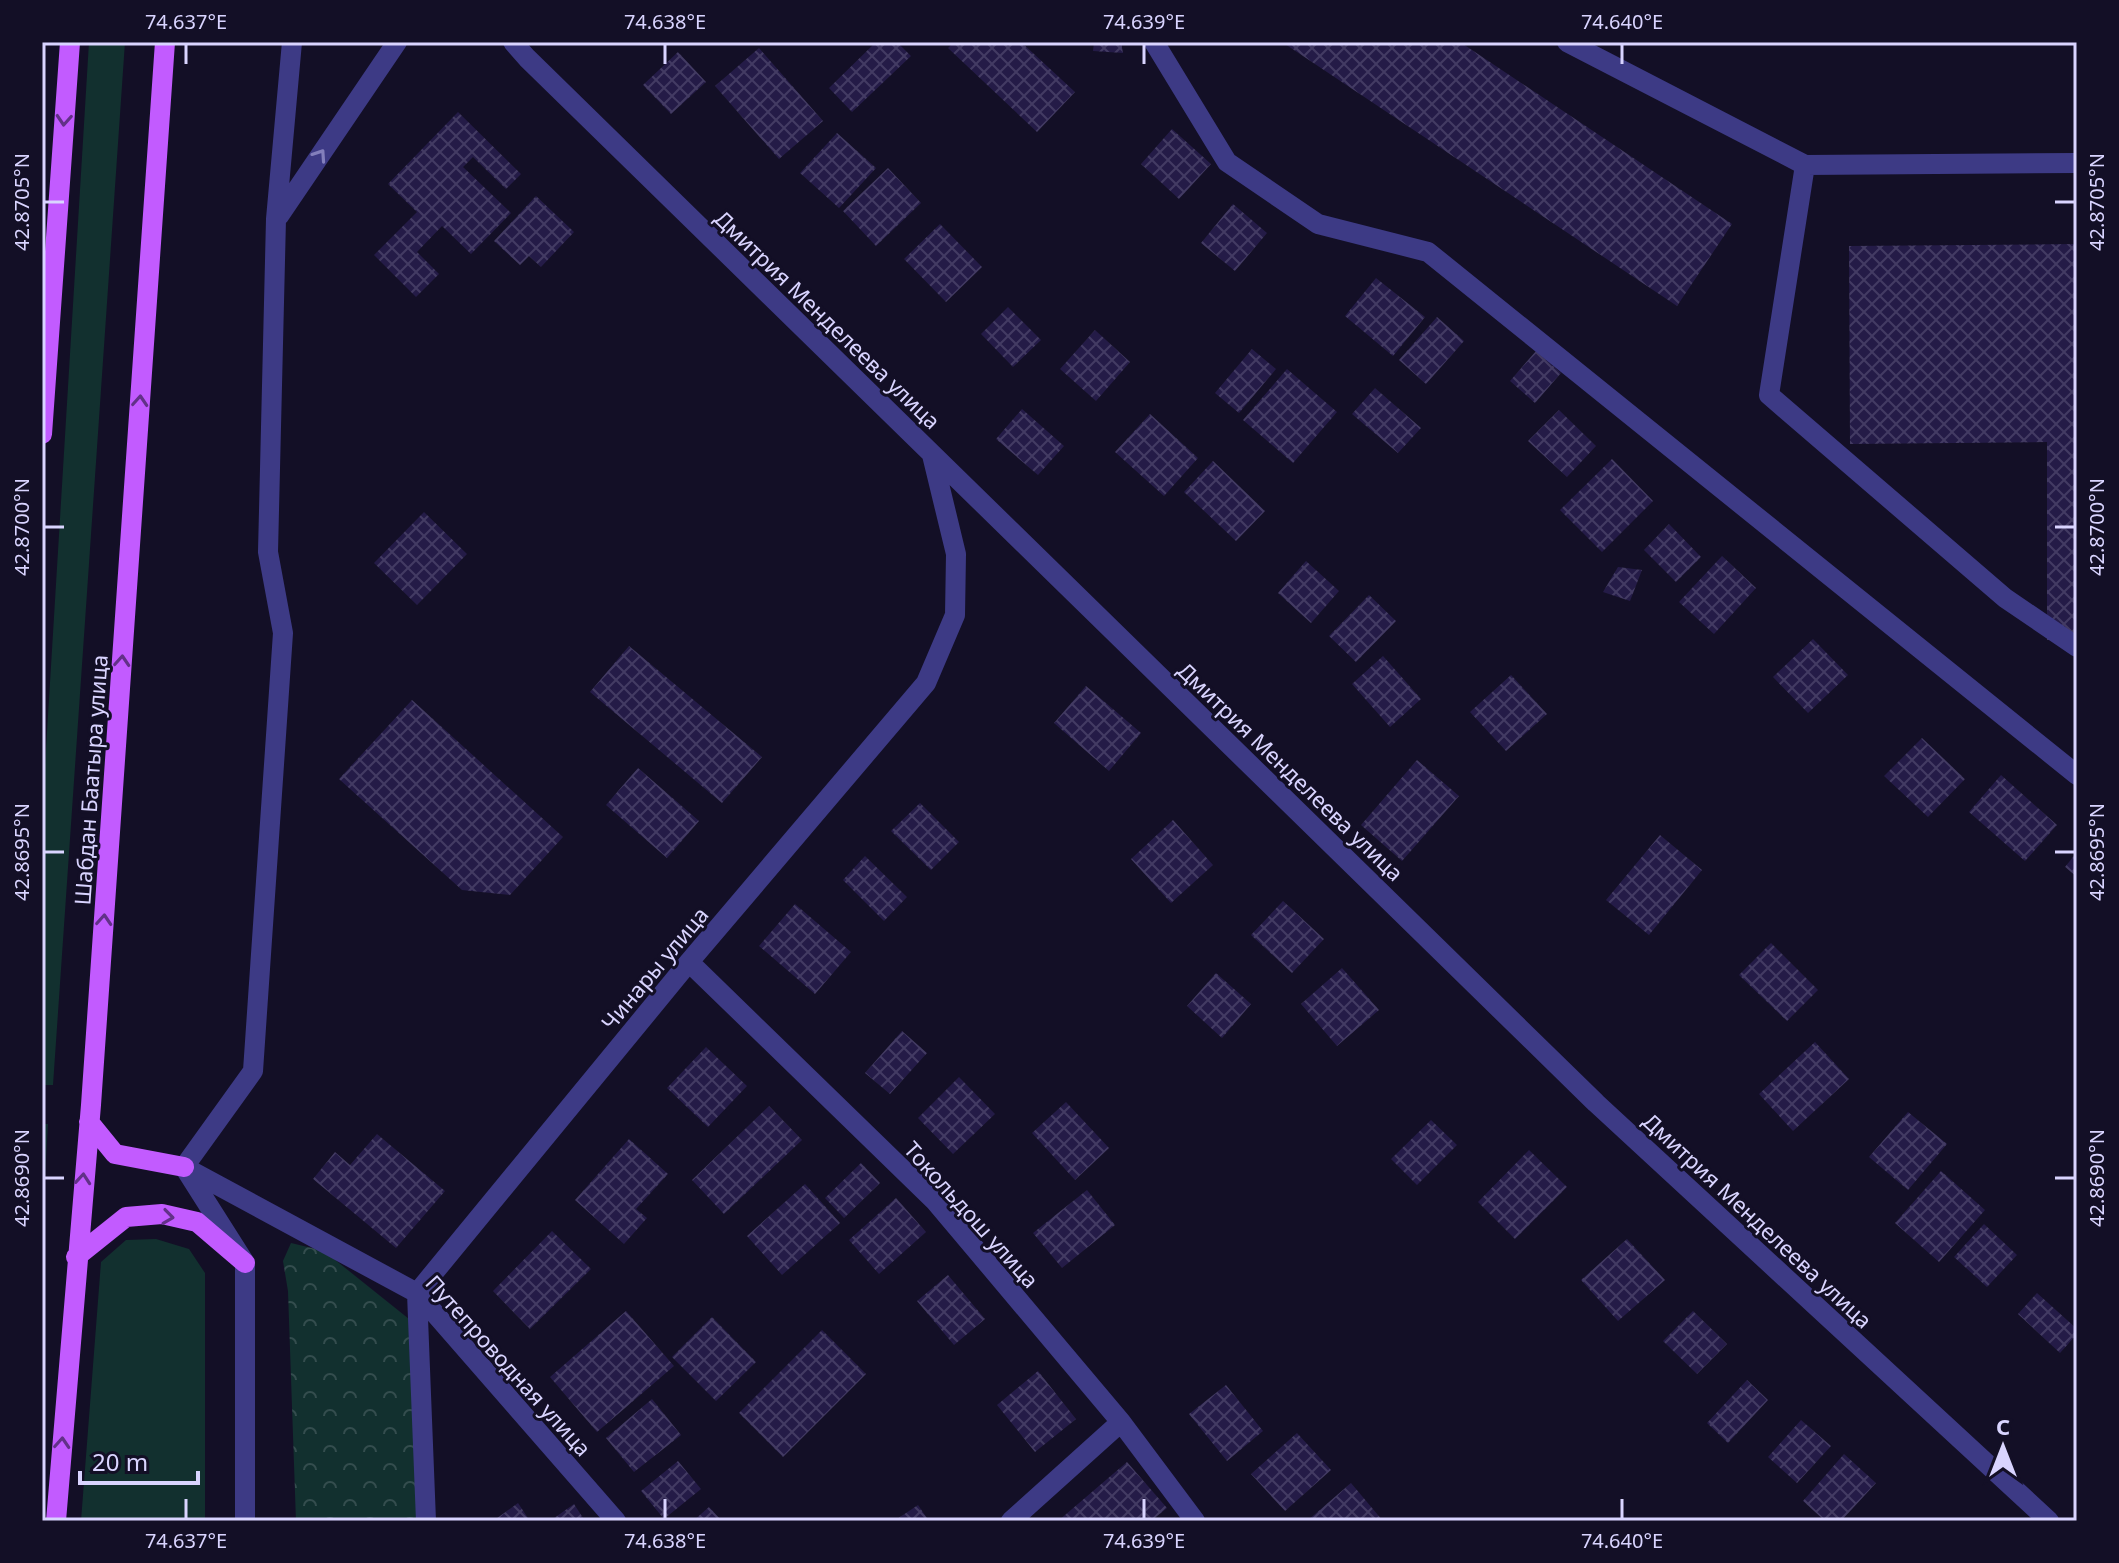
<svg xmlns="http://www.w3.org/2000/svg" width="2119" height="1563" font-family="'Noto Sans',sans-serif">
  <style>
    .grass { fill: #12302f }
    .forest { fill: url(#forest-crowns) }
    .building { fill: url(#building-cross-hatch) }
    .lines { fill: none; stroke-linecap: round; stroke-linejoin: round }
    .minor { stroke: #3d3a85; stroke-width: 20 }
    .major { stroke: #c25bff; stroke-width: 20 }
    .oneway { stroke: #623188 }
    .oneway2 { stroke: #837fbc }
    .ticks { fill: none; stroke: #d9d4ff; stroke-width: 3 }
    .labels { text-anchor: middle; dominant-baseline: central; stroke-width: 6; stroke-linejoin: round; paint-order: stroke }
    .street-label { font-size: 22px; fill: #d9d4ff; stroke: #130f26 }
    .neatline { fill: none; stroke: #d9d4ff; stroke-width: 3 }
    .ticks-label { font-size: 20px; text-anchor: middle; fill: #d9d4ff }
  </style>
  <defs>
    <pattern id="forest-crowns" width="20" height="18" patternUnits="userSpaceOnUse" patternTransform="scale(2)"><rect width="20" height="18" fill="#12302f"/><path d="M2 6a3 3 0 1 1 6 0M12 15a3 3 0 1 1 6 0" fill="none" stroke="#344d4e"/></pattern>
    <pattern id="building-cross-hatch" width="8" height="8" patternUnits="userSpaceOnUse" patternTransform="scale(2)"><rect width="8" height="8" fill="#241b47"/><path d="M0 0l8 8M0 8l8-8" fill="none" stroke="#433b63"/></pattern>
  </defs>
  <rect width="100%" height="100%" fill="#130f26"/>
  <path class="grass" d="M89,42H125L53,1085H42V814Z
    M42,1124H48L42,1230Z
    M156,1239L189,1249L205,1273V1521H81L101,1262L126,1240Z"/>
  <path class="forest" d="M291,1243L324,1251L409,1319L419,1521H296L288,1291L283,1261Z"/>
  <path class="building" d="M876,42H897L911,56L852,112L829,88Z
    M954,42H1021L1075,92L1037,132L948,48Z
    M1094,42H1121L1123,53L1093,51Z
    M1282,42H1460L1732,224L1677,306Z
    M759,48L823,121L779,159L715,86Z
    M678,52L706,82L671,114L643,85Z
    M458,112L521,174L506,189L473,157L463,167L511,213L471,254L442,226L417,252L439,274L416,297L374,255L417,212L388,184Z
    M1172,129L1211,164L1179,199L1141,164Z
    M837,133L876,168L839,208L800,173Z
    M888,168L921,203L876,246L843,211Z
    M536,196L574,232L541,267L529,256L520,265L494,241Z
    M1233,204L1267,233L1235,271L1201,243Z
    M940,224L982,267L946,302L904,259Z
    M2077,244V640H2047V442L1850,444L1849,246Z
    M1376,278L1425,317L1393,356L1345,316Z
    M1008,307L1041,340L1013,367L981,334Z
    M1437,317L1464,341L1426,384L1399,360Z
    M1095,330L1130,362L1096,401L1060,369Z
    M1252,349L1276,369L1239,413L1215,393Z
    M1536,351L1561,373L1535,403L1510,381Z
    M1287,369L1337,412L1293,463L1243,420Z
    M1375,388L1421,428L1398,453L1352,414Z
    M1022,409L1064,446L1038,475L996,439Z
    M1559,410L1596,446L1567,477L1528,441Z
    M1150,414L1198,458L1164,496L1115,452Z
    M1612,459L1653,501L1602,552L1560,510Z
    M1213,461L1265,511L1236,541L1184,492Z
    M424,512L467,554L417,605L374,563Z
    M1669,524L1701,557L1676,582L1644,550Z
    M1722,556L1756,588L1714,634L1679,602Z
    M1306,561L1339,591L1311,623L1278,593Z
    M1618,567L1642,570L1630,601L1603,592Z
    M1369,595L1396,621L1356,662L1329,636Z
    M1813,639L1848,675L1808,713L1773,677Z
    M629,646L762,757L722,803L590,692Z
    M1383,656L1421,699L1390,727L1352,684Z
    M1511,675L1547,714L1506,751L1470,712Z
    M1086,686L1141,733L1109,771L1054,723Z
    M412,700L563,837L510,895L462,890L339,779Z
    M1922,738L1965,779L1928,817L1884,776Z
    M1417,760L1459,796L1402,861L1361,825Z
    M638,768L699,821L667,858L606,805Z
    M2001,775L2057,825L2025,861L1969,812Z
    M920,803L959,842L931,870L891,831Z
    M1173,820L1213,865L1171,903L1131,859Z
    M1660,835L1702,870L1649,935L1606,900Z
    M2077,852V877L2065,867Z
    M865,856L907,897L884,921L843,880Z
    M1283,901L1324,939L1292,973L1251,935Z
    M795,904L851,952L815,994L759,946Z
    M1771,943L1818,990L1787,1021L1739,975Z
    M1342,968L1379,1010L1337,1046L1301,1004Z
    M1216,973L1251,1004L1222,1038L1187,1006Z
    M902,1031L927,1053L890,1094L865,1073Z
    M1815,1042L1849,1079L1793,1131L1759,1094Z
    M706,1047L747,1086L708,1127L667,1088Z
    M959,1077L995,1114L953,1154L918,1118Z
    M1066,1102L1109,1148L1075,1180L1032,1133Z
    M769,1106L802,1140L724,1214L692,1180Z
    M1908,1112L1947,1144L1908,1190L1869,1157Z
    M1431,1120L1457,1145L1417,1185L1391,1159Z
    M377,1134L445,1191L396,1248L313,1179L335,1152L350,1165Z
    M629,1139L668,1174L636,1209L647,1218L624,1244L575,1200Z
    M1529,1150L1567,1187L1515,1239L1478,1202Z
    M861,1163L880,1183L844,1218L825,1198Z
    M1941,1171L1985,1210L1939,1262L1895,1223Z
    M805,1184L840,1223L782,1275L747,1236Z
    M1087,1190L1115,1225L1062,1268L1033,1233Z
    M896,1198L926,1232L879,1274L849,1240Z
    M1984,1224L2017,1255L1987,1287L1954,1257Z
    M552,1231L591,1269L530,1329L493,1291Z
    M1627,1239L1665,1280L1618,1321L1581,1280Z
    M948,1275L985,1319L954,1345L917,1301Z
    M2037,1293L2077,1329V1334L2060,1353L2018,1314Z
    M626,1311L674,1366L597,1432L550,1377Z
    M1693,1311L1727,1344L1697,1374L1663,1341Z
    M712,1317L756,1362L716,1401L672,1357Z
    M822,1330L866,1374L783,1457L739,1413Z
    M1038,1371L1076,1419L1035,1452L997,1405Z
    M1747,1380L1768,1400L1728,1443L1707,1423Z
    M1226,1385L1263,1431L1227,1461L1189,1414Z
    M652,1399L681,1435L634,1472L606,1438Z
    M1801,1420L1831,1446L1797,1483L1768,1457Z
    M1297,1433L1331,1470L1285,1511L1251,1474Z
    M1844,1454L1876,1483L1841,1521H1825L1803,1501Z
    M678,1461L701,1489L664,1519L641,1491Z
    M1127,1462L1167,1508L1151,1521H1058Z
    M1351,1483L1383,1521H1307Z
    M518,1503L530,1521H493Z
    M574,1504L585,1521H550Z
    M918,1505L929,1521H894Z
    M709,1507L722,1521H693Z"/>
  <g class="lines">
    <path class="minor" d="M513,42L527,58L1596,1103L2049,1521
      M1154,42L1227,162L1318,224L1428,252L2077,775
      M1567,42L1805,165L2077,163
      M1805,165L1769,395L2005,598L2077,647
      M279,216L397,42
      M689,962L935,1201L1121,1422L1195,1521
      M184,1167L253,1071L283,633L268,552L276,219L292,42
      M184,1167L417,1293L616,1521
      M186,1170L245,1263V1521
      M426,1521L417,1293L689,962L926,683L955,615L956,554L932,455
      M1011,1521L1121,1422"/>
    <path class="major" d="M42,434L70,42
      M89,1122L115,1154L184,1167
      M76,1257L126,1217L162,1214L197,1222L245,1263
      M56,1521L91,1105L165,42"/>
  </g>
  <defs><path id="oneway-chevron" d="M-2-3.5L2.5 0L-2 3.5" fill="none" stroke-width="1.6" stroke-linecap="round" stroke-linejoin="round" transform="scale(2)"/></defs>
  <g class="oneway">
    <use href="#oneway-chevron" transform="translate(64 120) rotate(94)"/>
    <use href="#oneway-chevron" transform="translate(140 401) rotate(-86)"/>
    <use href="#oneway-chevron" transform="translate(122 661) rotate(-86)"/>
    <use href="#oneway-chevron" transform="translate(104 920) rotate(-86)"/>
    <use href="#oneway-chevron" transform="translate(83 1179) rotate(-85)"/>
    <use href="#oneway-chevron" transform="translate(168 1217) rotate(8)"/>
    <use href="#oneway-chevron" transform="translate(62 1443) rotate(-86)"/>
  </g>
  <use class="oneway2" href="#oneway-chevron" transform="translate(320 155) rotate(-56)"/>
  <path class="ticks" d="M186,44V64M665,44V64M1144,44V64M1622,44V64M44,202H64M2055,202H2075M44,527H64M2055,527H2075M44,852H64M2055,852H2075M44,1178H64M2055,1178H2075M186,1499V1519M665,1499V1519M1144,1499V1519M1622,1499V1519"/>
  <g class="labels">
    <g class="street-label">
      <text transform="translate(828 319) rotate(44)">Дмитрия Менделеева улица</text>
      <text transform="translate(1291 771) rotate(44)">Дмитрия Менделеева улица</text>
      <text transform="translate(90 780) rotate(-86)">Шабдан Баатыра улица</text>
      <text transform="translate(654 968) rotate(-50)">Чинары улица</text>
      <text transform="translate(972 1214) rotate(48)">Токольдош улица</text>
      <text transform="translate(1758 1220) rotate(43)">Дмитрия Менделеева улица</text>
      <text transform="translate(509 1365) rotate(48)">Путепроводная улица</text>
    </g>
  </g>
  <rect width="2119" height="1563" fill="none" stroke="#130f26" stroke-width="88"/>
  <g transform="translate(2003 1447)" stroke="#130f26" stroke-width="6" paint-order="stroke">
  <path d="M0-6L14 30L0 20L-14 30Z" fill="#d9d4ff"/>
  <text y="-12" font-size="22" font-weight="bold" text-anchor="middle" fill="#d9d4ff">С</text>
  </g>
  <path d="M80 1471v12h118v-12" fill="none" stroke="#d9d4ff" stroke-width="4"/>
  <text x="92" y="1471" font-size="24" fill="#d9d4ff" stroke="#130f26" stroke-width="6" paint-order="stroke">20 m</text>
  <rect x="44" y="44" width="2031" height="1475" class="neatline"/>
  <g class="ticks-label">
    <text x="186" y="29">74.637°E</text>
    <text x="665" y="29">74.638°E</text>
    <text x="1144" y="29">74.639°E</text>
    <text x="1622" y="29">74.640°E</text>
    <text transform="translate(22 202) rotate(-90)" y="7">42.8705°N</text>
    <text transform="translate(2097 202) rotate(-90)" y="7">42.8705°N</text>
    <text transform="translate(22 527) rotate(-90)" y="7">42.8700°N</text>
    <text transform="translate(2097 527) rotate(-90)" y="7">42.8700°N</text>
    <text transform="translate(22 852) rotate(-90)" y="7">42.8695°N</text>
    <text transform="translate(2097 852) rotate(-90)" y="7">42.8695°N</text>
    <text transform="translate(22 1178) rotate(-90)" y="7">42.8690°N</text>
    <text transform="translate(2097 1178) rotate(-90)" y="7">42.8690°N</text>
    <text x="186" y="1548">74.637°E</text>
    <text x="665" y="1548">74.638°E</text>
    <text x="1144" y="1548">74.639°E</text>
    <text x="1622" y="1548">74.640°E</text>
  </g>
</svg>
